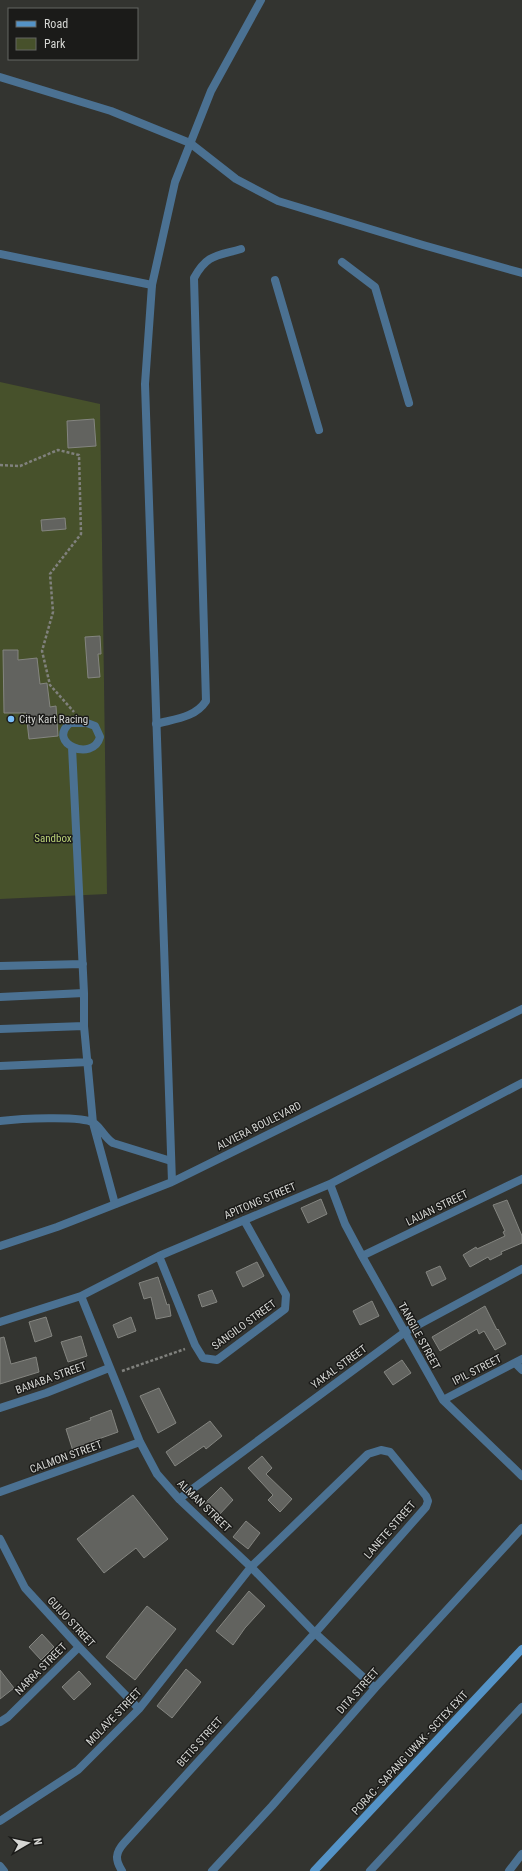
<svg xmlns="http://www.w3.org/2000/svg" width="522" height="1871" font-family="'Roboto Condensed',sans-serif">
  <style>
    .green { fill: #47512b }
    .building { fill: #62635f; stroke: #848580 }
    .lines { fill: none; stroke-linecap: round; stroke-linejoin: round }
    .path { stroke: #80817d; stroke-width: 2.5; stroke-dasharray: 3 2; stroke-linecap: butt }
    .service { stroke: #4b7192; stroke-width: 8 }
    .minor { stroke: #4b7192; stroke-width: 8 }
    .tertiary { stroke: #4b7192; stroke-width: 8 }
    .secondary { stroke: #5493c7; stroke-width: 8 }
    .poi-dot { fill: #7abff8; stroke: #1b1b19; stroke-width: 1.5 }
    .labels { text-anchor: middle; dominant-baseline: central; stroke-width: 3; stroke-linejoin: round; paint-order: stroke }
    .poi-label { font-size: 11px; fill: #d5d6d3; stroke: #1b1b19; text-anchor: start }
    .park-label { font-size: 11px; fill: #bad176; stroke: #1b1b19 }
    .street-label { font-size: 11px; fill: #d5d6d3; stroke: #1b1b19 }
  </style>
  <rect width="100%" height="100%" fill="#333430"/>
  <path class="green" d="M0,382L100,404L107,894L0,899Z"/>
  <path class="building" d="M94,419L96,446L68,448L67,421Z
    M65,518L66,529L42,531L41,520Z
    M100,636L101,654H98L100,677L88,678L85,637Z
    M3,650H18V660L37,658L40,684L47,683L50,707L56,706L58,736L29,739L26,713H4Z
    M321,1199L327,1214L308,1223L301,1208Z
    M507,1200L522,1236V1243L501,1252L502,1254L490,1260L488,1257L470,1267L463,1255L476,1247L477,1249L505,1236L503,1232L505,1231L493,1205Z
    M257,1262L264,1276L243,1287L236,1272Z
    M440,1266L446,1279L432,1286L426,1272Z
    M158,1277L167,1305L169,1304L171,1316L156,1319L151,1297L144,1299L139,1283Z
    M212,1290L217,1302L202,1307L198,1295Z
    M372,1301L379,1316L360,1325L353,1311Z
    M485,1306L497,1330L498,1329L506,1344L495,1350L484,1331L479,1334L477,1329L440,1351L432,1337Z
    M46,1317L52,1336L35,1342L29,1322Z
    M131,1317L136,1331L118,1338L113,1325Z
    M81,1336L87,1356L68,1362L61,1342Z
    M4,1337L11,1364L36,1357L39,1372L0,1384V1338Z
    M402,1360L411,1373L393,1385L384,1372Z
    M159,1388L176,1423L158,1433L140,1396Z
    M111,1410L118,1432L90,1442L91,1445L73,1451L66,1429L91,1420L90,1418Z
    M210,1421L222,1436L206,1449L204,1446L175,1466L166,1452Z
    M262,1456L272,1468L266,1474L292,1499L280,1512L268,1500L273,1495L248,1468Z
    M221,1487L233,1500L218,1516L205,1503Z
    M133,1495L168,1539L144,1558L136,1548L104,1573L77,1539Z
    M246,1521L260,1533L248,1549L233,1537Z
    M249,1591L265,1606L245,1628L233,1645L216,1631Z
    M147,1606L176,1629L135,1680L106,1657Z
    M42,1634L54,1647L41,1660L29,1647Z
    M186,1669L201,1682L172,1718L157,1706Z
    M0,1670L14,1688L0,1699Z
    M79,1671L91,1684L74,1700L62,1687Z"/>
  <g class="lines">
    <path class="path" d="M0,465L20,466L58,450L79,455L81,534L50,574L53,612L42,651L50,685L74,712
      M122,1371L185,1349"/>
    <path class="service" d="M0,254L152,285
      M342,262L375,287L409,403
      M275,280L319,430
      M70,723H87L95,726L100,737C93,763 46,743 70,723Z
      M156,724C174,719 195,718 206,701L194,278C207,254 217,256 241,249
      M72,747L84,993V1026L93,1123L115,1204
      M0,966L83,964
      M0,997L84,993
      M0,1029L84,1026
      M0,1066L89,1062
      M0,1121C17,1119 81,1115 94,1123C101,1128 105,1138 113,1143L171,1161"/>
    <path class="minor" d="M0,77L111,111L190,143L236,179L278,201L423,245L522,273
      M330,1184L345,1224L362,1256L443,1400L522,1476
      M159,1256L195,1345L203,1358L217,1360L285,1309L286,1295L244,1220
      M362,1256L522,1179
      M81,1296L140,1442L157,1474L179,1499L251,1567L315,1633L375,1688
      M0,1322L81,1296L159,1256L330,1184L522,1083
      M515,1363L522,1370
      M443,1400L522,1359
      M0,1408L46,1393L109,1368
      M0,1492L140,1442
      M179,1499L405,1332L522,1269
      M0,1539L25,1588L79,1647L139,1709
      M0,1722L8,1717L79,1647
      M0,1821L78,1770L139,1709L251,1567L368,1454L381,1450L390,1452L426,1496L428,1501L426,1507L315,1633L124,1843C115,1853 115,1860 122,1871
      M0,1866L4,1871
      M212,1871L272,1806L375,1688L522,1528
      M370,1871L522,1707
      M509,1871L522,1854"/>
    <path class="tertiary" d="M172,1182L145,384L152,285L175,182L211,91L261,0
      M0,1246L57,1227L172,1182L522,1009"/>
    <path class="secondary" d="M314,1871L522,1649"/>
  </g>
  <circle class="poi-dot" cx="11" cy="719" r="4"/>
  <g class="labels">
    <g class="poi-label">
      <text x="19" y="719">City Kart Racing</text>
    </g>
    <g class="park-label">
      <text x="53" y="838">Sandbox</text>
    </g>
    <g class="street-label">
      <text transform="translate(259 1126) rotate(-27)">ALVIERA BOULEVARD</text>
      <text transform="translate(260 1201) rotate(-23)">APITONG STREET</text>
      <text transform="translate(437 1208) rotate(-26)">LAUAN STREET</text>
      <text transform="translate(244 1325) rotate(-36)">SANGILO STREET</text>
      <text transform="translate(419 1336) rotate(61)">TANGILE STREET</text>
      <text transform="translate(339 1367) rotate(-36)">YAKAL STREET</text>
      <text transform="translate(477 1370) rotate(-27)">IPIL STREET</text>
      <text transform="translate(51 1378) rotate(-20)">BANABA STREET</text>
      <text transform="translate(66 1457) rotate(-20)">CALMON STREET</text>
      <text transform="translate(204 1506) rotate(44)">ALMAN STREET</text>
      <text transform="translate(390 1530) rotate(-49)">LANETE STREET</text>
      <text transform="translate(71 1622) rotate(47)">GUIJO STREET</text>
      <text transform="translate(41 1669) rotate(-45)">NARRA STREET</text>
      <text transform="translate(358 1691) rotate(-48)">DITA STREET</text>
      <text transform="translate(114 1717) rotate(-46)">MOLAVE STREET</text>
      <text transform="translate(200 1742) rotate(-48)">BETIS STREET</text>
      <text transform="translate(410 1753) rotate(-47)">PORAC - SAPANG UWAK - SCTEX EXIT</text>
    </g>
  </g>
  <rect x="8" y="8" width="130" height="52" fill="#1b1b19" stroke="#656663"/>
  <rect x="16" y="21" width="20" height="6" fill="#5493c7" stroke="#656663"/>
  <text x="44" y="28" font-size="12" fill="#d5d6d3">Road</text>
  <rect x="16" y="38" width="20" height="12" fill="#47512b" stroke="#656663"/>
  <text x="44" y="48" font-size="12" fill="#d5d6d3">Park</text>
  <g transform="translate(28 1843) rotate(81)" stroke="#1b1b19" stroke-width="3" paint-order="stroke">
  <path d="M0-3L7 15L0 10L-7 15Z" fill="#d5d6d3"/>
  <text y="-6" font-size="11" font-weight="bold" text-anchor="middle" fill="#d5d6d3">N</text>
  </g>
</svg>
